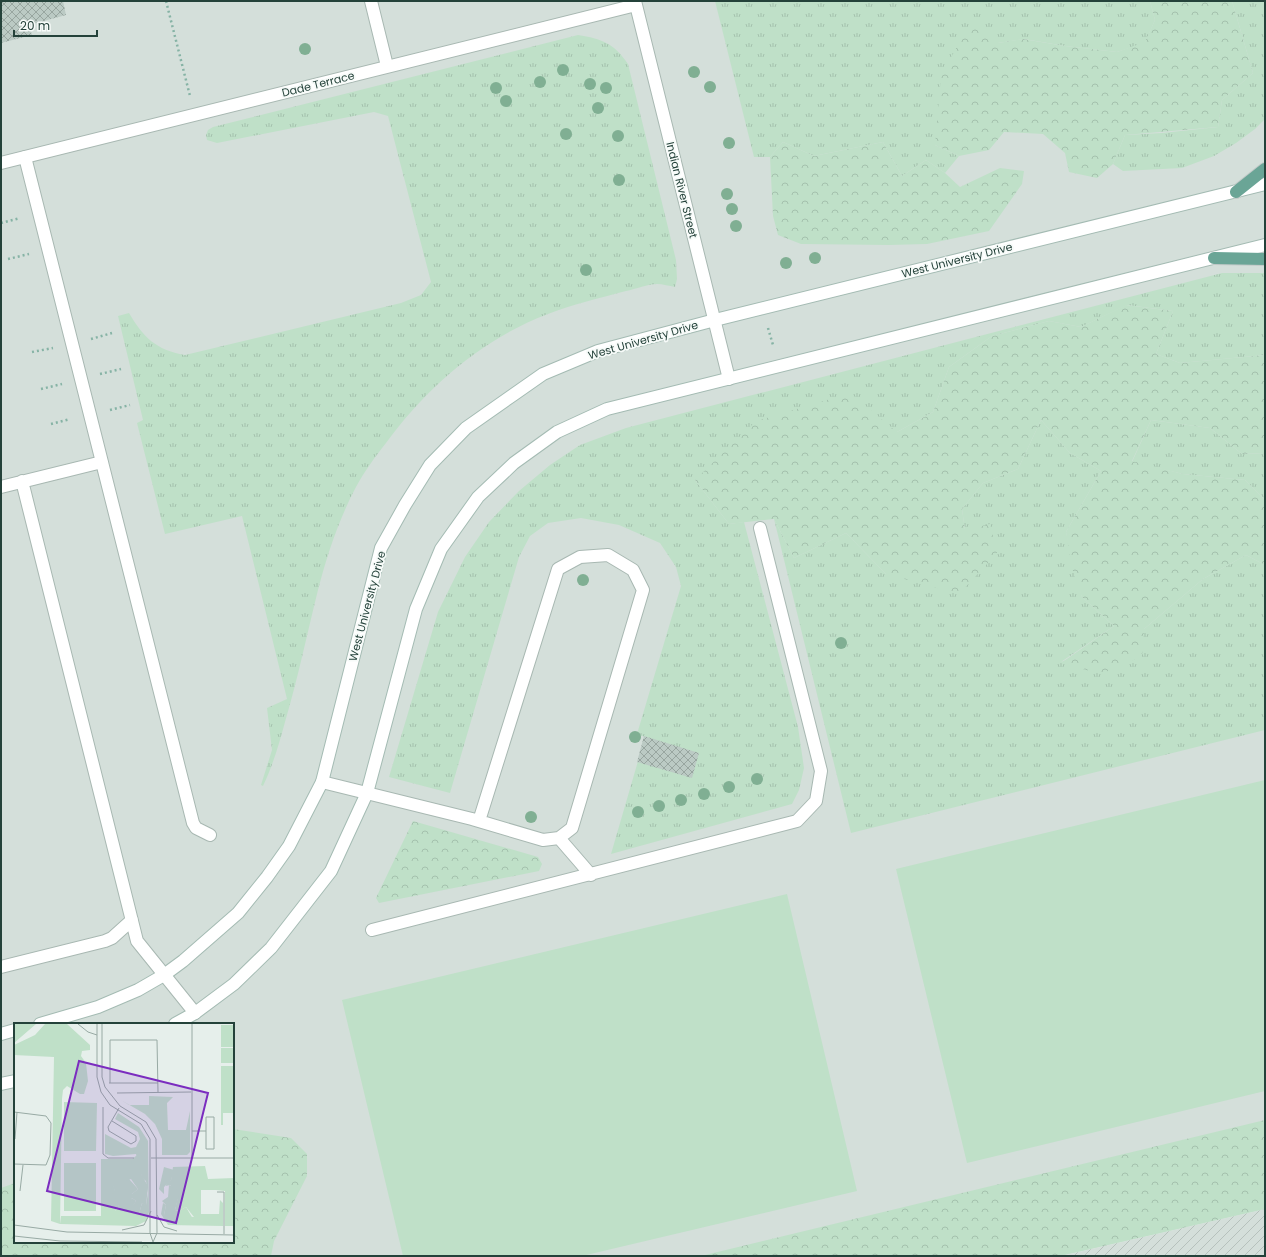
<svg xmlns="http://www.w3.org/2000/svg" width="1266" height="1257" font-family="Poppins,sans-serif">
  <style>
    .built { fill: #d4dfda; fill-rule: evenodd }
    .industrial { fill: url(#industrial-furrows) }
    .grass { fill: url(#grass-tufts) }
    .forest { fill: url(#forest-crowns) }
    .pitch { fill: #bfe0c8 }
    .building { fill: url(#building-cross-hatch) }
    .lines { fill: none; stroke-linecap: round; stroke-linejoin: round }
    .lane-casing { stroke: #a8b8b2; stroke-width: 14 }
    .street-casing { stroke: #a8b8b2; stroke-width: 14 }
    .secondary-casing { stroke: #a4bbb3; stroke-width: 14 }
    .primary-casing { stroke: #c2cac8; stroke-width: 14 }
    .path { stroke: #86b3a5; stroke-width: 2.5; stroke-dasharray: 2 3; stroke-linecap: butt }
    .lane { stroke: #fff; stroke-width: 12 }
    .street { stroke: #fff; stroke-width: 12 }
    .secondary { stroke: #fff; stroke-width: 12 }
    .primary { stroke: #6aa596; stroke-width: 12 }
    .tree { fill: #80af93 }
    .labels { text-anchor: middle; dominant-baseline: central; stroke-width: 3.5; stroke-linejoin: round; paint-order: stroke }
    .street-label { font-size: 11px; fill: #24423a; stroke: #f7fbf9 }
    .inset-road { fill: none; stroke: #98aaa4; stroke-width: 1 }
    .view { fill: #7b2cbf; fill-opacity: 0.15; stroke: #7b2cbf; stroke-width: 2 }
    .inset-edge { fill: none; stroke: #24423a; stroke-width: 2 }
  </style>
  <defs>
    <pattern id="industrial-furrows" width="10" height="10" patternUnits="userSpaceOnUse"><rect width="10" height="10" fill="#d4dfda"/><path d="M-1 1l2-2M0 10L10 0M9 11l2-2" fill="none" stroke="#b6c1bc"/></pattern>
    <pattern id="grass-tufts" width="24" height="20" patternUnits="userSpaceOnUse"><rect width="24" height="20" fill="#bfe0c8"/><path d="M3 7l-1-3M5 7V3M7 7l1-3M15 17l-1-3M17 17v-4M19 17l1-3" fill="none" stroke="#a4c1ad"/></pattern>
    <pattern id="forest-crowns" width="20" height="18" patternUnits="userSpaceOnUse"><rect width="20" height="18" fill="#bfe0c8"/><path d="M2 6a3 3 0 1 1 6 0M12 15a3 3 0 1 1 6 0" fill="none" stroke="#a4c1ad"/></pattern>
    <pattern id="building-cross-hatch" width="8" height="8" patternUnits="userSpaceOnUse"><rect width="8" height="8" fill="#bbcac4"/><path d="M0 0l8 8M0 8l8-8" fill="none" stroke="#98a6a0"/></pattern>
  </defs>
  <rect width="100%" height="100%" fill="#e6efeb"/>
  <path class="built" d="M1,1H1265V1209L1061,1256H1ZM15,1024H233V1242H15Z"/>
  <path class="industrial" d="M1265,1209V1256H1061Z"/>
  <path class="grass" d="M715,1H1150L1155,20L1145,43L1117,52L1065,46L1024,39L998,43L935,145L959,156L945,173L926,160L902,176L883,142L814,156L783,142L770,157H754Z
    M1232,1H1265V119L1255,129L1236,143L1214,156L1182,168L1123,171L1113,164L1125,135L1162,133L1218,127L1222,100L1253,73Z
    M578,35C602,39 614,43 628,64L676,260L677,279L675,287C669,286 663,284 657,284C648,284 636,289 626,291C600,298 573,304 548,314C482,339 427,387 386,443C375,457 364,472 356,487C339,519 327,555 318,590C307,634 298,678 285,722C279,744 273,765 263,786L261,785L272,750L267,708L287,699L242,516L165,534L137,423L143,420L118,316L129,313C143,337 156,350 185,355L401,303L421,295L431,282L388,116L374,112L217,143L207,140L206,135L208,130L213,127Z
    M1222,273H1265V355L1180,363L1156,354L1173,311L1127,305L1081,327L1049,321L992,336L949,367L933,412L897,432L695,480L729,524L744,522L798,727L804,768L799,790L792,804L611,854L645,737L637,734L681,586L676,567L660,543L619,525L581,518L548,523L530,536L519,557L450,793L389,777L438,612L465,557L489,522L519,491L550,465L580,445L626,428Z
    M1041,420L1070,453L1101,471L1066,532L1082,597L1114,626L1061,662L1144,629L1203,579L1246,555L1265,565V730L851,833L774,519L794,558L846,533L886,574L965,530L962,509L983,483L1018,469Z
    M1151,420L1210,428L1242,454L1265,453V500L1245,480L1183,474L1132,462Z"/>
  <path class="forest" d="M1150,1H1232L1253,73L1222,100L1218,127L1125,135L1113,164L1097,178L1069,172L1065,153L1043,134L1004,132L989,150L959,156L935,145L941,76L965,32L984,25L998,43L1023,39L1065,46L1117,52L1145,42L1155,20Z
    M783,142L814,156L883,142L902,176L926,160L945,173L960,187L1000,168L1024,171L1022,184L989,231L927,244L889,245L801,244L778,235L773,216L770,157Z
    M1126,305L1173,311L1156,354L1180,363L1265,355V453L1242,454L1210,428L1151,420L1132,461L1183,474L1245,480L1265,500V565L1246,555L1203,579L1144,629L1142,656L1101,674L1061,663L1114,626L1082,597L1072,568L1066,532L1101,471L1070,453L1041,420L1018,469L983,483L962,509L965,530L990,524L997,553L959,594L886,574L846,533L794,558L774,519L729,524L695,480L756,421L850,393L897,432L933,412L949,367L992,336L1049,321L1081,327Z
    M413,821L538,857L542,864L539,871L379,903L376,898Z
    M1265,1120V1209L1060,1256H701Z
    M233,1129L291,1138L307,1154V1176L274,1241L271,1256H1V1188L15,1183V1242H233Z"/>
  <path class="pitch" d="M1265,780V1091L967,1163L896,869Z
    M787,894L857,1191L582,1256H403L342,1000Z"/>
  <path class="building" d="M1,1H63L66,15L29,25L32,35L1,43Z
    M644,736L699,753L692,778L637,762Z"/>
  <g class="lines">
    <g class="lane-casing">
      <path id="lane" d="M371,1L387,66
        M25,157L193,823L196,828L210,835
        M22,481L137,941L195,1013
        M1,487L102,462
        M322,782L472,819L543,840L559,838L572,828L643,590L633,570L608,555L580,557L558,569L479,821
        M559,838L591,875
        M372,930L797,821L816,801L821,771L760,528
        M1,967L105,941L112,938L132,920"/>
    </g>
    <g class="street-casing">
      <path id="street" d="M635,1L729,379
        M1,163L636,5"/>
    </g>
    <g class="secondary-casing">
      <path id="secondary" d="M40,1024L98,1007L138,990L164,975L183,961L238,913L267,877L289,846L322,782L381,548L405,505L430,465L466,428L513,395L543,374L598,351L715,320L1265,184
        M175,1024L195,1013L234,984L271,948L331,871L367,793L416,609L441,549L478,497L514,463L557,432L607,409L1265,245
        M1,1034L15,1030
        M1,1084L15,1081"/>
    </g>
    <g class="primary-casing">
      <path id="primary" d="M1236,192L1265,169
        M1214,258L1265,259"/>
    </g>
    <path class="path" d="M166,1L190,96
      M1,223L20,218
      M8,259L29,254
      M768,328L773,345
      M91,339L112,333
      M32,352L53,348
      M100,374L121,369
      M41,389L62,384
      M110,410L130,405
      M51,424L70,419"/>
    <use href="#lane" class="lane"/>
    <use href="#street" class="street"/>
    <use href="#secondary" class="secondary"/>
    <use href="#primary" class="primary"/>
  </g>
  <g class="tree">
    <circle cx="305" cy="49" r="6"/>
    <circle cx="563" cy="70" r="6"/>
    <circle cx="694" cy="72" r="6"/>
    <circle cx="540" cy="82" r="6"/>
    <circle cx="590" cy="84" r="6"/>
    <circle cx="710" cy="87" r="6"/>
    <circle cx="496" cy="88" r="6"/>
    <circle cx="606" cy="88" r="6"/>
    <circle cx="506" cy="101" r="6"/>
    <circle cx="598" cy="108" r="6"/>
    <circle cx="566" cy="134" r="6"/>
    <circle cx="618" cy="136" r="6"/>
    <circle cx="729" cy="143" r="6"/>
    <circle cx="619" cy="180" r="6"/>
    <circle cx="727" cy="194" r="6"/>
    <circle cx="732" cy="209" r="6"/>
    <circle cx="736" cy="226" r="6"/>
    <circle cx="815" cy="258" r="6"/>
    <circle cx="786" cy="263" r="6"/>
    <circle cx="586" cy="270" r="6"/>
    <circle cx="583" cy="580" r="6"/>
    <circle cx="841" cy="643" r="6"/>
    <circle cx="635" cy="737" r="6"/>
    <circle cx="757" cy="779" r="6"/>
    <circle cx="729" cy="787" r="6"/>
    <circle cx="704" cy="794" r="6"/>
    <circle cx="681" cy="800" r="6"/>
    <circle cx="659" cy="806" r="6"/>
    <circle cx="638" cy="812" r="6"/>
    <circle cx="531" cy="817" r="6"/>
  </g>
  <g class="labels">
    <g class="street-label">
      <text transform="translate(318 84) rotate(-14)">Dade Terrace</text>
      <text transform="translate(682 190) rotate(76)">Indian River Street</text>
      <text transform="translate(957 260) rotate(-14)">West University Drive</text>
      <text transform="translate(643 340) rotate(-16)">West University Drive</text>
      <text transform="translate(367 606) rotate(-75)">West University Drive</text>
    </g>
  </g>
  <g transform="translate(14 1023)">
    <rect width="220" height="220" fill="#e6efeb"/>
    <path d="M207,2H220V24H207ZM207,25H220V40H207ZM207,43H220V73H207ZM135,73L159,74L153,80L154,107H172L176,88V129L173,132H148V116L141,101L131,91L107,77L115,82H135ZM207,73H220V90H209V102H207ZM104,90L125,104L134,118L135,189L132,198L122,203L46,201L47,193H87V136H121L115,156L124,166L118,171L101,169L99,163L105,184L101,188L115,179L118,175L122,178L119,183L125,191L128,180L132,182L134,170L132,158L128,155L122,131L99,133L91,131V111L117,125L122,124L126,116L124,109L101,96ZM191,143L194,156L220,155V203H211V168L202,167H187V191H205L206,177L209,180V203L154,202L147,191L149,180L152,182L150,192L180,194L172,184L165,188L161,187L164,174L156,162L152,163L153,158L157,157L159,144Z" fill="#bfe0c8"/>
    <path d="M31,1H53L76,22V27L68,28L67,33L72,40L74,58L70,71H66L53,63L49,67L48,76L46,201L37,198L40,34L0,32V22L21,12ZM127,129L132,137V147L127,151L134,163L132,183L128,180L125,191L116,194V186L122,178L118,175L113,186L105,190H101L105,184L97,166L99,162L101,168L112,166L118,171L124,166L117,156L112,158L109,153L118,143L117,137ZM150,144L160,147L157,157L150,164V171L145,166ZM155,162L166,168L161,187L165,188L172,184L179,196L155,197L150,192L152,182L148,178L154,174Z" fill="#bfe0c8"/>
    <path d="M0,1H22L0,20ZM50,79L83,80L82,128H50ZM50,140H82V188H50Z" fill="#bfe0c8"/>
    <path class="inset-road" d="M64,1L74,9L83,12M83,1V54L87,69L96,82L127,101L136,116V210L139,219M88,1V54L91,64L106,83L132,99L142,116L143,210L139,219M95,60H144M96,60V17H143L144,69M103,70L177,69M89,84V131L94,135H120M0,89L32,93L37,100L36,132L32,142L0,141M192,94H200V126H192ZM98,98L122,113V118L117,121L95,108L94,104L105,85M178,108H192M1,116L3,89M137,135H220M178,135V1M6,168L9,142M203,169H210V211M143,192L150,204L163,208M0,202L53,209L220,212M108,207L130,202L137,188M0,213L46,218L128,219"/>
    <path class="view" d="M65,38L194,70L162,200L33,168Z"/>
    <rect width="220" height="220" class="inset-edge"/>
  </g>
  <rect width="1266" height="1257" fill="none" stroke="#24423a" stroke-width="4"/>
  <path d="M14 30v6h83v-6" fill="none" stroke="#24423a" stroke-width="2"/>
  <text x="20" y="30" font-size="12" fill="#24423a" stroke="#f7fbf9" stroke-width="3" paint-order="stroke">20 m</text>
</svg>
